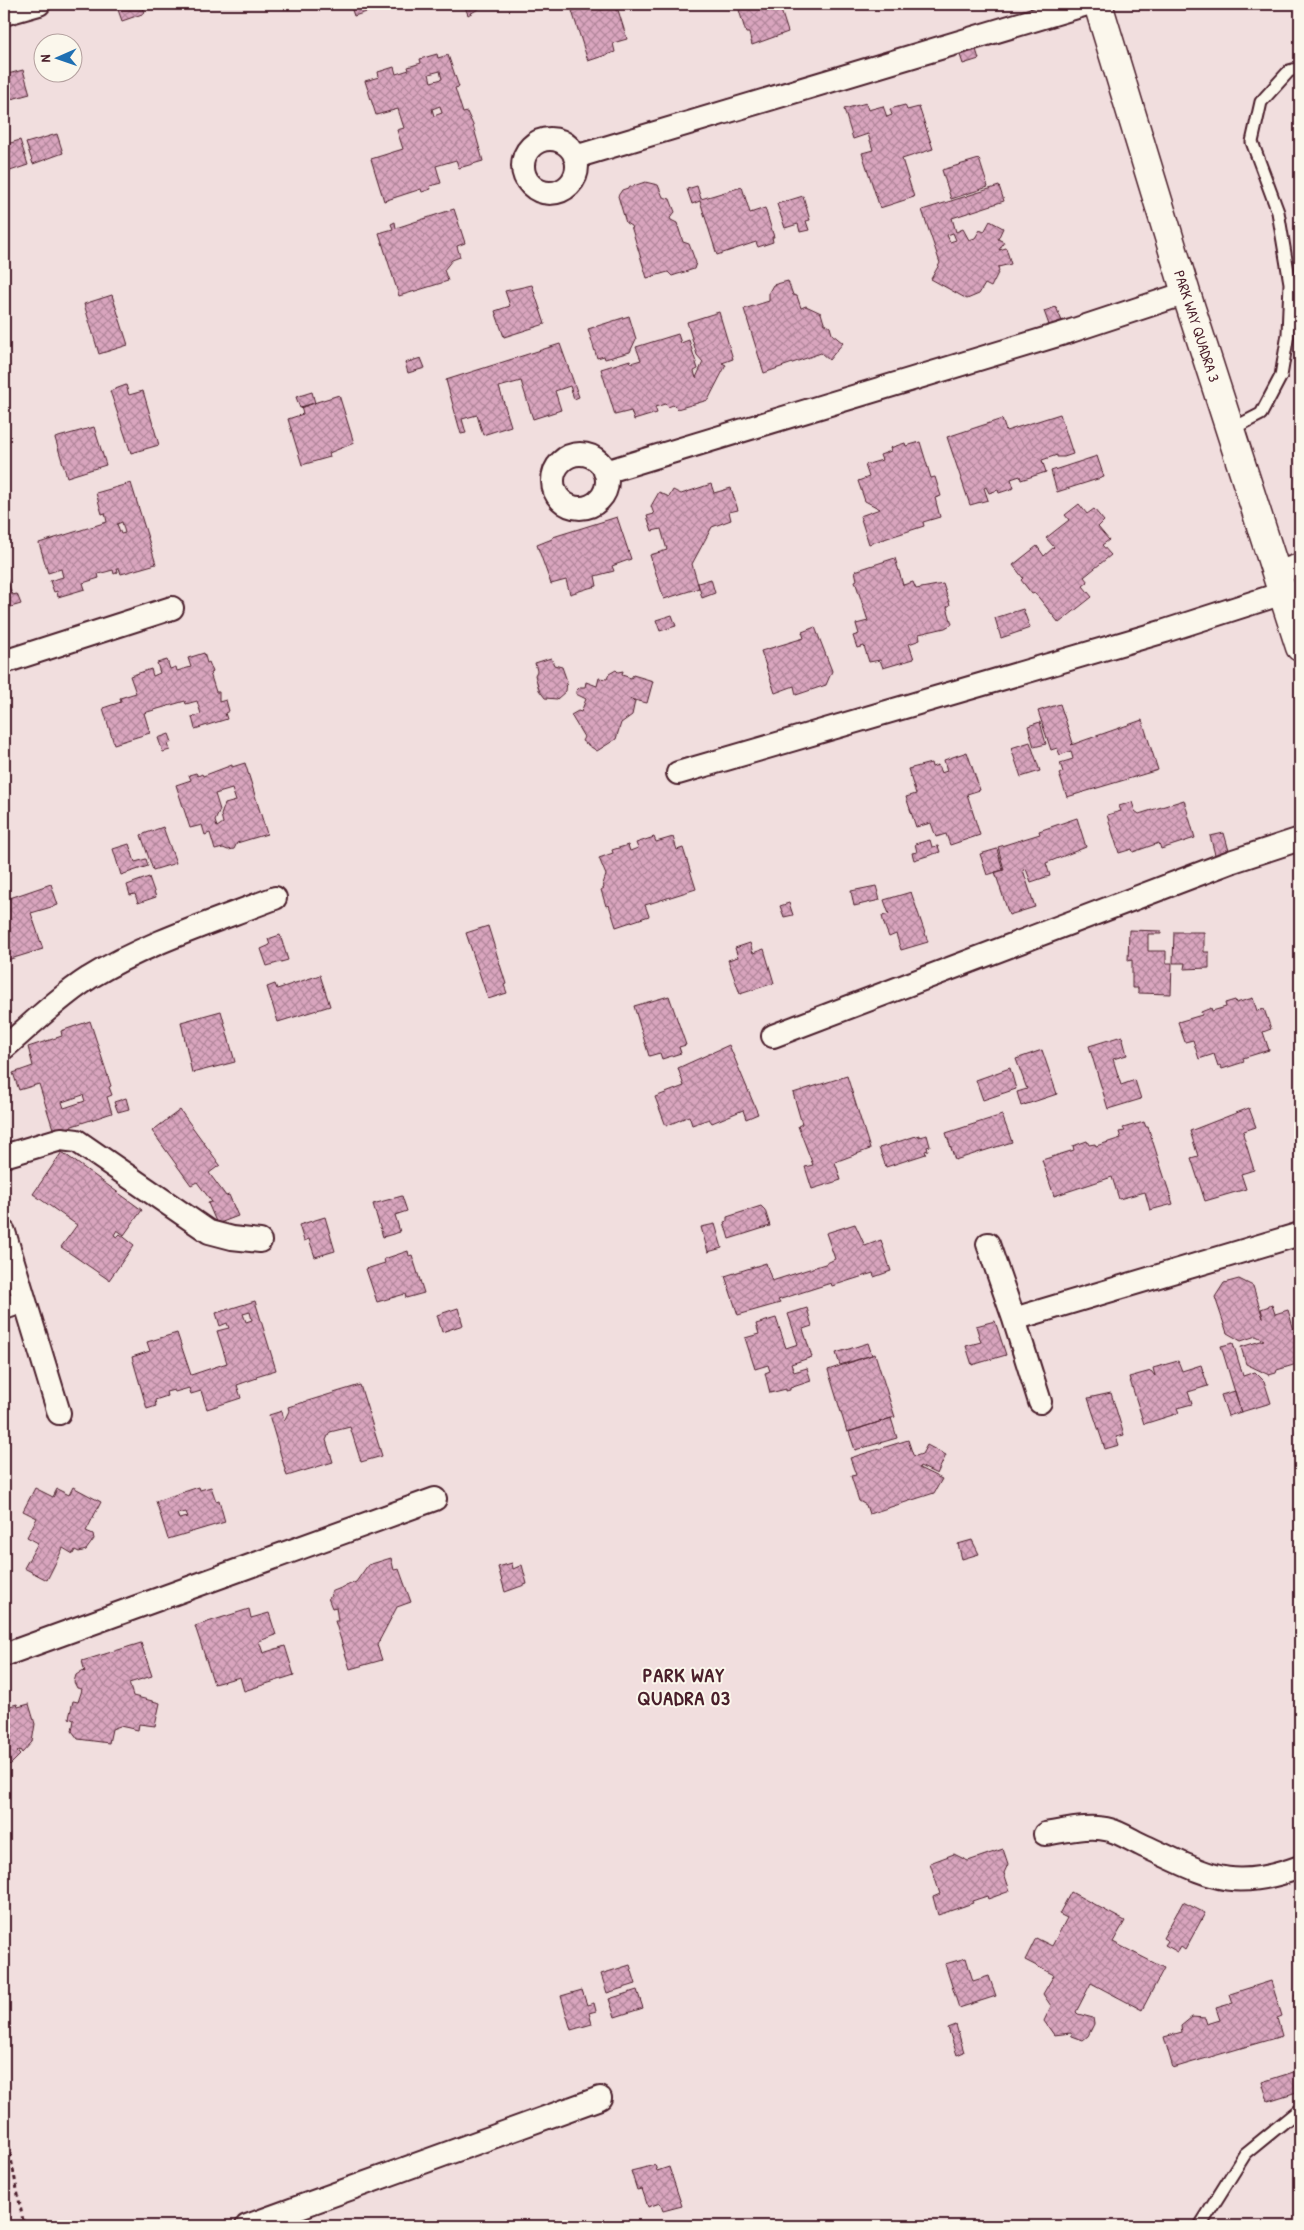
<svg xmlns="http://www.w3.org/2000/svg" width="1304" height="2230" font-family="'Patrick Hand',sans-serif">
  <style>
    .building { fill: url(#building-cross-hatch); stroke: #4a1f2b; fill-rule: evenodd }
    .lines { fill: none; stroke-linecap: round; stroke-linejoin: round }
    .lane-casing { stroke: #4a1f2b; stroke-width: 15 }
    .street-casing { stroke: #4a1f2b; stroke-width: 26 }
    .secondary-casing { stroke: #4a1f2b; stroke-width: 31 }
    .path { stroke: #4a1f2b; stroke-width: 3; stroke-dasharray: 4 4; stroke-linecap: butt }
    .lane { stroke: #fbf7ec; stroke-width: 11 }
    .street { stroke: #fbf7ec; stroke-width: 22 }
    .secondary { stroke: #fbf7ec; stroke-width: 28 }
    .labels { text-anchor: middle; dominant-baseline: central; stroke-width: 4; stroke-linejoin: round; paint-order: stroke }
    .street-label { font-size: 15px; fill: #4a1f2b; stroke: #fbf7ec }
    .district-label { font-size: 20px; font-weight: bold; letter-spacing: 1px; fill: #4a1f2b; stroke: #fbf7ec }
  </style>
  <defs>
    <pattern id="building-cross-hatch" width="8" height="8" patternUnits="userSpaceOnUse" patternTransform="scale(1.25)"><rect width="8" height="8" fill="#d9a5be"/><path d="M0 0l8 8M0 8l8-8" fill="none" stroke="#b2869b"/></pattern>
  </defs>
  <rect width="100%" height="100%" fill="#f1dede"/>
  <filter id="ink" filterUnits="userSpaceOnUse"><feTurbulence type="fractalNoise" baseFrequency=".02" numOctaves="2"/><feDisplacementMap in="SourceGraphic" scale="10" xChannelSelector="R" yChannelSelector="G"/><feConvolveMatrix kernelMatrix="1 2 1 2 8 2 1 2 1" color-interpolation-filters="sRGB"/></filter>
  <g filter="url(#ink)">
    <path class="building" d="M116,4H142L145,13L122,21Z
      M350,4H392L354,16Z
      M464,4H478L480,8L468,15Z
      M595,4H600L601,10L615,5L616,11L618,10L627,39L613,43L615,52L588,61L572,11Z
      M742,4H779L788,32L752,45L749,33H746L739,10Z
      M972,37L979,59L963,64L956,43Z
      M437,54L438,58L448,55L459,87L455,88L463,113L467,112L473,125L483,161L459,168L456,160L436,166L441,183L430,186L431,189L422,192L421,189L384,201L371,159L403,149L397,130L404,128L398,109L376,115L365,81L379,77L378,72L394,67L396,74L409,70L408,67L421,63L420,59ZM440,71L442,79L431,82L429,74ZM440,106L442,113L434,116L432,109Z
      M23,70L30,94L4,101V75Z
      M866,103L868,110L883,106L887,117L892,115L890,109L905,105L907,110L919,107L933,149L902,159L914,197L880,208L862,153L873,150L868,134L853,139L844,109Z
      M57,134L63,153L33,164L26,143Z
      M20,140L28,165L4,173V145Z
      M979,159L988,187L951,199L942,170Z
      M645,182L658,185L663,197L670,199L675,212L670,218L671,220L677,223L683,242L689,244L696,263L694,269L675,275L672,276L668,272L647,278L631,226L626,223L618,196L622,190Z
      M697,186L701,199L742,187L750,213L765,208L774,237H772L773,242L758,247L756,242L717,255L700,201L692,204L687,189Z
      M999,186L1004,201L952,218L956,232L963,229L969,240L975,238L980,230L984,232L990,221L1003,228L998,239L1004,242L999,250L1006,248L1011,264L998,267L999,271L991,287L985,284L979,294L967,299L931,279L940,263L922,210ZM953,233L956,240L950,242L947,235Z
      M803,196L810,220L806,221L809,230L800,232L798,224L785,228L777,204Z
      M454,209L465,243L457,246L460,257L452,260L444,270L448,281L399,296L379,233L393,229L391,224L395,222L396,228Z
      M788,281L793,295L797,296L801,308L806,306L821,313L824,323L830,327L832,334L843,343L829,360L821,353L764,373L744,309L769,301V292L773,285Z
      M532,285L545,324L504,337L495,311L510,306L505,291Z
      M112,295L128,345L99,354L84,304Z
      M1056,307L1062,321L1049,325L1044,311Z
      M719,312L733,359L722,363L726,365L708,400L677,409L673,405L668,407L665,404L655,407L657,413L634,420L631,411L615,415L601,369L630,360L631,363L641,360L636,347L678,334L681,343L689,340L698,369L694,371L696,378L703,362L697,355L687,322Z
      M629,316L636,339L630,352L605,359L604,356L597,358L588,329Z
      M560,344L579,397L574,399L570,386L555,391L561,410L533,419L521,381L499,387L511,426L483,435L477,415L462,419L466,433L461,434L446,380Z
      M421,358L425,368L408,373L405,363Z
      M126,385L129,395L143,391L159,445L131,453L110,391Z
      M312,392L315,403L300,408L296,397Z
      M339,395L354,443L329,453L330,457L302,465L288,419L303,414L301,407Z
      M1060,414L1073,454L1064,457H1057V455L1042,460L1046,472L1021,480L1020,476L1011,479L1014,488L999,493L998,490L989,493L986,487L984,488L988,500L970,505L947,437L1002,419L1006,431Z
      M94,427L106,465L67,477L55,438Z
      M920,442L931,478L935,477L941,496L935,498L940,517L923,522L924,526L869,544L860,516L880,509L865,501L858,481L869,477L865,465L882,460L880,455L891,451L890,448L905,443L906,446Z
      M1097,456L1104,477L1057,492L1051,471Z
      M131,483L156,564L121,574L119,568H117L118,572L114,574L113,570L98,574L99,578L83,583L85,589L58,597L57,591L54,592L50,581L63,577L61,569L48,573L39,543L107,522L105,513L102,514L96,493ZM122,522L125,533L121,534L117,524Z
      M711,484L714,493L731,488L738,510L729,512L731,520L712,527L692,564L699,588L664,599L650,555L667,550L661,529L652,531L647,516L654,514L651,506L659,492L669,497L673,490L681,494Z
      M1079,504L1087,514L1094,509L1104,521L1098,527L1109,540L1102,545L1111,555L1084,577L1088,582L1083,586L1092,597L1059,623L1035,593L1032,594L1021,580L1023,578L1013,565L1037,546L1044,556L1054,547L1046,538L1069,520L1065,515Z
      M617,517L631,559L612,566L614,571L595,576L597,586L589,588L570,594L566,580L551,584L537,545L552,539L553,537Z
      M895,558L903,585L913,582L916,589L943,584L950,605L947,607L952,624L945,628L919,634L920,640L909,644L914,659L883,668L880,660L869,662L864,646L857,648L853,636L859,634L856,624L868,621L855,581L857,580L855,571Z
      M4,569L12,595L17,594L21,604L4,609Z
      M711,579L715,593L702,598L698,583Z
      M1023,609L1030,628L1001,638L995,618Z
      M672,615L676,626L660,631L656,620Z
      M815,627L832,671L826,685L796,695L794,686L775,693L761,651L804,638L802,632Z
      M204,653L207,663L209,662L213,672L210,673L216,692H219V702L226,700L229,711L225,713L227,719L195,729L192,717L201,714L197,701L186,704L185,701L144,713L150,733L114,744L103,708L121,702L120,698L136,693L130,676L151,669L153,676L160,673L157,663L167,660L170,669L176,667L177,671L191,667L188,658Z
      M551,658L554,665L562,667L567,681L566,691L557,699L545,698L539,690L535,675L537,671L535,663Z
      M616,670L618,672L623,671L622,675L631,678L633,675L653,681L647,703L630,699L635,701L632,715L621,723L616,739L597,751L582,741L584,737L571,715L578,711L581,712L586,699L576,694V691L580,687H585L586,682L597,686L599,678L607,679L609,674Z
      M1060,704L1073,743L1071,745L1142,720L1158,770L1067,797L1059,774L1063,772L1060,763L1073,759L1071,751L1060,755L1057,748L1051,750L1038,711Z
      M1040,722L1046,744L1034,747L1028,726Z
      M169,734L172,742L168,744L170,750L163,752L158,738Z
      M1030,742L1040,771L1021,777L1011,748Z
      M967,752L980,790L967,794L980,835L950,845L946,834L936,837L931,823L916,827L906,797L916,794L908,769L931,763L932,767L938,765L941,773L947,771L944,760Z
      M245,763L267,834L237,843L234,849L228,850L223,848L215,850L210,833L205,835L202,825L190,828L176,785L191,780L189,775L196,773L198,776L202,774L203,776L232,765V767ZM232,789L236,801L225,804L221,815L223,823L217,827L215,821L220,810L215,794Z
      M1184,800L1195,838L1161,849L1159,843L1133,852L1132,849L1119,853L1107,815L1121,811L1119,806L1132,802L1135,811L1139,814Z
      M1077,818L1086,847L1046,863L1050,876L1046,877L1031,882L1026,869L1023,870L1035,907L1009,915L995,872L1004,870L998,847L1040,834L1039,831Z
      M163,827L176,863L153,870L141,835Z
      M1224,833L1231,858L1217,862L1210,836Z
      M654,837L656,842L673,837L677,850L683,848L696,889L645,905L649,916L616,927L609,905L606,906L601,890L604,888L603,884L606,875L599,858L613,853L612,850L628,845L630,851L638,848L636,843Z
      M930,840L932,847L938,846L940,852L914,860L912,853L917,852L915,844Z
      M129,844L135,862L146,859L148,866L121,875L113,849Z
      M997,849L1003,870L987,875L980,854Z
      M149,877L156,897L138,903L135,894L130,895L127,885Z
      M51,884L58,905L31,913L43,949L4,961V900Z
      M876,886L880,900L854,906L851,891Z
      M911,892L928,942L901,950L896,934L889,937L884,924L882,916L889,914L884,900Z
      M789,903L793,915L784,917L780,906Z
      M488,926L506,984L504,985L507,993L488,999L466,933Z
      M1129,930L1161,931V934H1148V951H1166V963H1172L1171,994L1138,993V988H1132V960L1128,961Z
      M1174,932H1204V952H1209V968L1184,969L1185,963H1173Z
      M280,935L288,960L267,966L261,949L270,945L268,939Z
      M750,943L753,953L764,949L774,983L740,994L728,960L738,957L735,948Z
      M320,975L330,1006L278,1022L267,987L275,984L277,989Z
      M669,996L686,1045L679,1047L681,1053L662,1059L660,1053L649,1056L634,1006Z
      M1253,998L1257,1011L1264,1009L1271,1029L1263,1032L1269,1050L1243,1058L1244,1062L1222,1069L1220,1065L1218,1066L1214,1054L1199,1059L1193,1040L1185,1042L1178,1022L1202,1015L1201,1012L1211,1008L1212,1011L1226,1007L1225,1003L1235,1000L1236,1003Z
      M221,1011L235,1062L192,1073L181,1022Z
      M90,1021L111,1086L109,1087L112,1095L107,1097L112,1113L54,1132L39,1084L19,1090L13,1073L33,1066L28,1047L62,1036L61,1031ZM83,1095L85,1101L64,1108L62,1102Z
      M1122,1036L1127,1055L1113,1059L1121,1085L1135,1080L1141,1099L1108,1109L1089,1046Z
      M729,1045L758,1114L746,1119L743,1110L712,1123L709,1119L692,1125L689,1116L666,1126L655,1097L684,1086L678,1068Z
      M1042,1050L1057,1094L1021,1106L1017,1092L1027,1089L1016,1059Z
      M1010,1068L1016,1089L983,1100L976,1080Z
      M847,1076L870,1149L835,1162L841,1180L812,1189L805,1167L813,1165L798,1126L802,1124L793,1093Z
      M126,1098L129,1109L118,1112L114,1102Z
      M1249,1108L1256,1127L1244,1131L1243,1134L1254,1170L1241,1174L1246,1189L1205,1201L1191,1158L1198,1156L1190,1131Z
      M180,1110L220,1165L209,1173L226,1196L229,1195L238,1216L217,1224L208,1203L212,1202L197,1182L191,1185L152,1131Z
      M1002,1115L1012,1142L955,1160L946,1133Z
      M1144,1122L1146,1127H1148L1173,1204L1150,1210L1145,1192L1119,1199L1112,1177L1054,1196L1042,1160L1074,1150L1073,1146L1087,1141L1089,1145L1095,1144L1096,1146L1121,1138L1119,1132L1125,1131L1123,1128Z
      M919,1135V1137L927,1135L930,1146L927,1147L928,1150L925,1151L926,1154L886,1167L879,1148Z
      M62,1152L142,1210L124,1235L117,1230L114,1235L117,1237L120,1234L134,1245L109,1280L61,1247L77,1225L33,1194Z
      M402,1196L407,1211L395,1215L400,1232L383,1237L373,1204Z
      M761,1206L765,1210L770,1226L729,1239L724,1222L727,1221V1217Z
      M325,1217L335,1251L315,1257L309,1239L304,1241L299,1225Z
      M715,1224L722,1248L708,1252L701,1227Z
      M855,1224L865,1246L881,1240L891,1271L874,1277L873,1273L832,1286L831,1283L778,1300L780,1303L738,1315L725,1276L766,1263L772,1281L825,1264L835,1259L826,1233Z
      M408,1251L409,1256L412,1255L424,1293L406,1298L405,1294L377,1302L366,1269L385,1263L384,1259Z
      M1239,1279L1253,1286L1263,1318L1261,1309L1272,1305L1275,1314L1288,1310L1300,1350V1363L1277,1370L1276,1373L1269,1375L1246,1364L1241,1347L1264,1340L1256,1336L1241,1341L1227,1333L1215,1297L1224,1283Z
      M255,1301L276,1370L256,1376L257,1378L237,1385L241,1398L207,1409L201,1391L191,1394L189,1388L175,1392L174,1390L166,1392L167,1396L155,1400L156,1406L147,1409L132,1357L150,1351L147,1342L177,1333L191,1375L227,1363L217,1331L229,1328L227,1323L220,1326L216,1313ZM250,1312L252,1320L246,1322L243,1314Z
      M458,1308L463,1325L442,1332L437,1315Z
      M807,1308L812,1326L803,1329L812,1357L791,1364L794,1372L807,1368L811,1381L790,1388V1390L786,1391V1389L770,1393L765,1373L770,1371L768,1365L755,1369L745,1338L759,1334L756,1324L776,1318L786,1348L798,1344L788,1314Z
      M995,1321L1006,1355L972,1365L966,1346L981,1342L976,1326Z
      M868,1343L872,1355L840,1365L836,1353Z
      M1233,1343L1243,1376L1255,1372L1264,1381L1271,1403L1241,1412L1221,1346Z
      M875,1354L895,1417L847,1432L828,1370Z
      M1178,1361L1182,1371L1201,1365L1208,1386L1188,1392L1192,1404L1177,1408L1179,1413L1144,1424L1129,1377L1151,1371L1155,1376L1153,1368Z
      M360,1385L382,1456L361,1462L350,1427L330,1432L326,1440L333,1462L287,1476L269,1415L282,1411L284,1421L289,1411L288,1407Z
      M1235,1391L1241,1412L1228,1416L1221,1395Z
      M1111,1393L1124,1435L1116,1437L1119,1445L1105,1449L1088,1398Z
      M891,1418L897,1438L855,1450L849,1432Z
      M908,1440L913,1455L916,1456L922,1454L927,1445L946,1455L937,1474L920,1466L919,1468L942,1479L934,1493L869,1514L866,1505L859,1501L851,1476L856,1475L850,1458Z
      M73,1487L101,1502L86,1531L93,1534L94,1539L86,1550L79,1552L75,1550L73,1554L63,1548L47,1580L24,1568L38,1543L27,1537L37,1518L23,1511L35,1488L53,1497L57,1489L69,1495Z
      M199,1487L200,1490L211,1487L216,1501L219,1500L225,1522L168,1539L156,1501ZM186,1512L188,1517L179,1519L177,1514Z
      M972,1540L979,1554L962,1559L958,1544Z
      M391,1558L394,1570L399,1569L411,1602L397,1607L377,1645L382,1660L350,1669L335,1621H338L336,1607L332,1608L328,1598L332,1596L331,1592L356,1582L368,1565Z
      M512,1563L513,1569L522,1565L527,1584L505,1592L498,1567Z
      M249,1609L251,1618L269,1613L276,1635L259,1641L263,1653L285,1646L294,1675L244,1691L240,1677L214,1684L195,1626Z
      M141,1643L152,1676L129,1683L133,1696L160,1703L155,1726L139,1724L138,1730L120,1726L112,1729L109,1743L78,1739L72,1731L74,1720L69,1718L73,1701L78,1702L81,1693L82,1689L77,1688L74,1682L76,1675L82,1671L85,1672L82,1661Z
      M4,1695L7,1697L10,1706L17,1704L18,1707L29,1704L35,1724L32,1742L22,1753L20,1750L17,1752L20,1755L10,1765L4,1759Z
      M1003,1849L1008,1864L1004,1873L1010,1891L988,1899L987,1896L972,1901L973,1903L938,1915L933,1897L940,1894L930,1863L954,1854L968,1861Z
      M1071,1892L1125,1921L1113,1942L1164,1968L1142,2010L1091,1983L1076,2012L1078,2014L1093,2018L1094,2024L1088,2036L1083,2040L1072,2036L1071,2033L1054,2035L1044,2021L1051,2006L1043,1994L1054,1975L1025,1960L1036,1938L1052,1946L1067,1918L1059,1914Z
      M1183,1902L1205,1913L1185,1950L1181,1947L1178,1952L1165,1945L1168,1941L1163,1938Z
      M966,1958L973,1981L989,1976L996,1996L959,2008L945,1964Z
      M630,1965L636,1984L607,1993L601,1974Z
      M1271,1981L1282,2016L1277,2018L1282,2036L1173,2068L1164,2037L1182,2032L1181,2026L1192,2017L1205,2018L1207,2024L1220,2020L1216,2008L1233,2003L1230,1994Z
      M582,1990L587,2005L594,2003L596,2011L589,2013L592,2024L571,2030L561,1996Z
      M637,1990L643,2008L615,2017L609,1999Z
      M1300,1993V2015L1295,1995Z
      M956,2025L964,2052L957,2055L948,2028Z
      M1300,2070V2091L1268,2101L1262,2082Z
      M655,2165L657,2171L669,2167L682,2206L663,2211L660,2203L648,2207L642,2189L637,2190L631,2171Z"/>
    <g class="lines">
      <g class="lane-casing">
        <path id="lane" d="M1230,430L1261,414L1281,376L1288,334L1290,283L1278,212L1252,142L1261,102L1289,71L1300,68
          M1200,2226L1245,2154L1300,2109"/>
      </g>
      <g class="street-casing">
        <path id="street" d="M4,14L39,4
          M523 166a27 27 0 1 1 54 0a27 27 0 1 1-54 0Z
          M575,157L1087,4
          M553 481a27 27 0 1 1 54 0a27 27 0 1 1-54 0Z
          M605,472L1071,331L1186,293
          M1276,573L1300,565
          M4,662L172,608
          M678,773L1165,631L1283,593
          M773,1036L1233,861L1300,839
          M4,1048C32,1024 58,998 89,978C146,943 213,922 275,898
          M4,1156L61,1139L77,1141L209,1232L232,1238L260,1241
          M4,1232L59,1413
          M988,1244L1014,1319L1300,1234
          M4,1308L24,1301
          M1014,1319L1040,1402
          M4,1655L435,1499
          M1045,1834C1065,1831 1089,1824 1110,1830C1121,1833 1133,1841 1144,1846C1208,1875 1230,1893 1300,1867
          M247,2226L600,2098"/>
      </g>
      <g class="secondary-casing">
        <path id="secondary" d="M1098,4L1186,293L1300,647"/>
      </g>
      <path class="path" d="M4,2122L24,2226"/>
      <use href="#lane" class="lane"/>
      <use href="#street" class="street"/>
      <use href="#secondary" class="secondary"/>
    </g>
  </g>
  <g class="labels">
    <g class="street-label">
      <text transform="translate(1197 326) rotate(72)">PARK WAY QUADRA 3</text>
    </g>
    <g class="district-label">
      <text x="684" y="1674">PARK WAY<tspan x="684" dy="23">QUADRA 03</tspan></text>
    </g>
  </g>
  <rect width="1304" height="2230" fill="none" stroke="#fbf7ec" stroke-width="20"/>
  <rect x="10" y="10" width="1284" height="2210" fill="none" stroke="#4a1f2b" stroke-width="2" filter="url(#ink)"/>
  <g transform="translate(58 58) rotate(268)"><circle r="24" fill="#fbf7ec" stroke="#b4a19f"/>
  <path d="M0-4L9 19L0 12L-9 19Z" fill="#1f6fb2"/>
  <text y="-8" font-size="14" font-weight="bold" text-anchor="middle" fill="#4a1f2b">N</text>
  </g>
</svg>
